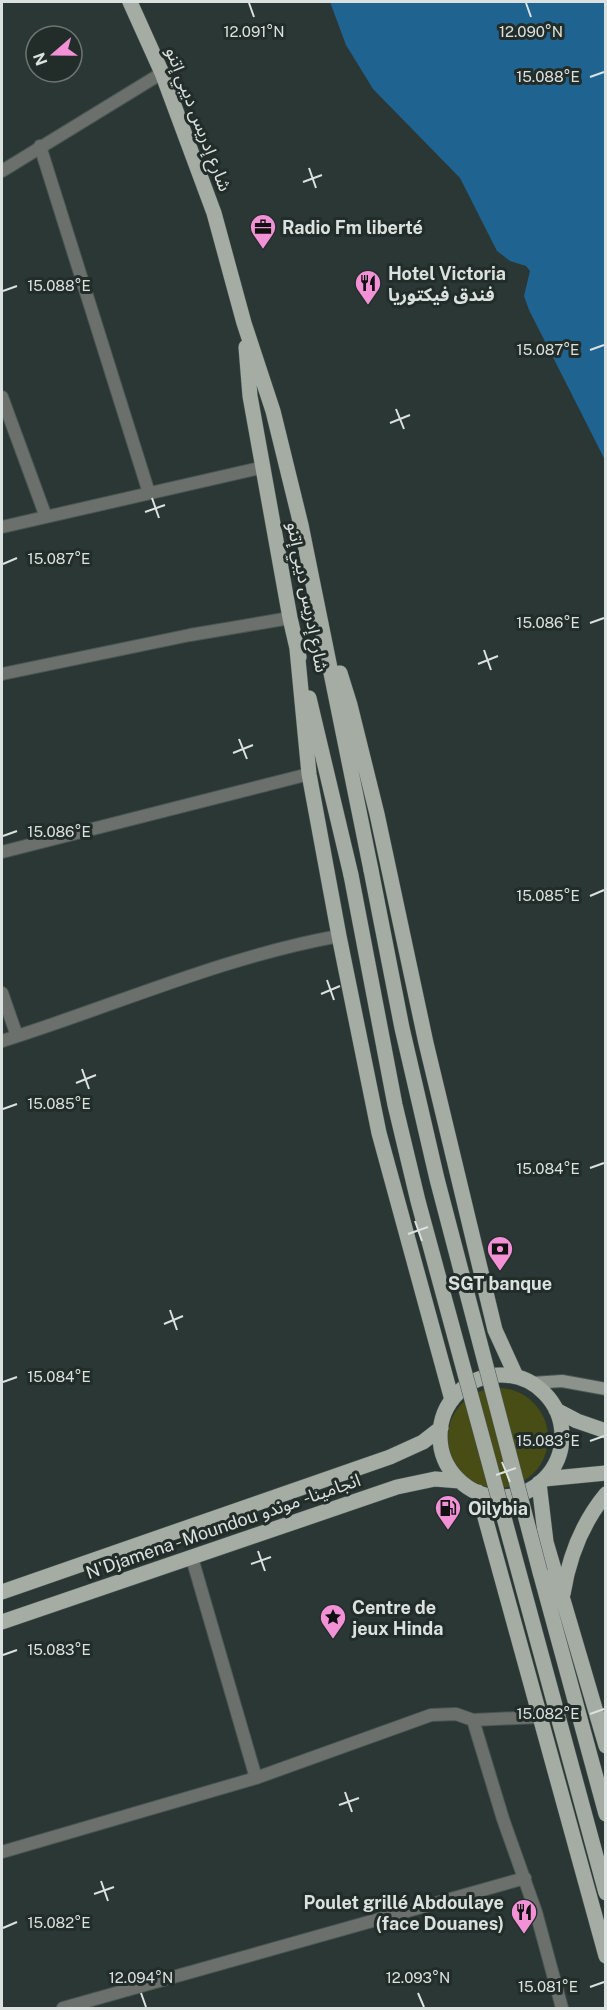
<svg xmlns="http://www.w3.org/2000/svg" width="607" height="2010" font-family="'Public Sans','Noto Sans Arabic',sans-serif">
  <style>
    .green { fill: #474d14 }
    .water { fill: #1f6391 }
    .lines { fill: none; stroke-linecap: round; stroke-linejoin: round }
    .minor-casing { stroke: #4a5653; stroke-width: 14 }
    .tertiary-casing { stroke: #4a5653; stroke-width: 14 }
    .secondary-casing { stroke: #4a5653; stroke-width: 14 }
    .primary-casing { stroke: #4a5653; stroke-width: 16 }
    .minor { stroke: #6c706d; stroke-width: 12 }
    .tertiary { stroke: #6c706d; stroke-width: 12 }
    .secondary { stroke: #8c928c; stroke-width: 12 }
    .primary { stroke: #a4aca4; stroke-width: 15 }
    .primary-bridge-casing { stroke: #4a5653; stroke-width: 16; stroke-linecap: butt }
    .primary-bridge { stroke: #a4aca4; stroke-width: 15 }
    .ticks { fill: none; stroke: #dae1df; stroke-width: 2 }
    .labels { text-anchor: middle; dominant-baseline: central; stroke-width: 6; stroke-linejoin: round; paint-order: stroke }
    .street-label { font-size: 18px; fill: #dae1df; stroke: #222d2a }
    .poi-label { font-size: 18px; font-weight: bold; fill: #dae1df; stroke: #222d2a; text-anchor: start }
    .ticks-label { font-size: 15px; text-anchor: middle; fill: #dae1df; stroke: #222d2a; stroke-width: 6; stroke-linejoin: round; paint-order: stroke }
  </style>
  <rect width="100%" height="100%" fill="#2b3734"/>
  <path class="green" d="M448 1438a50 50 0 1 1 100 0a50 50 0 1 1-100 0Z"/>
  <path class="water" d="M330,2H605V460L529,310L524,296L530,271L526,266L510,261L497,251L460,178L373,89L346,45Z"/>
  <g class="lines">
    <g class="minor-casing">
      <path id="minor" d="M40,146L149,493
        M2,397L46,517
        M2,527L264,467
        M2,674L190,635L290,618
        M2,852L309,774
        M2,993L17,1036
        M2,1041C114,1006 222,957 339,936
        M192,1558L256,1778
        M473,1720L503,1819L536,1912L562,2008
        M2,1852L256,1778L431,1715L456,1714L473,1720L538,1717
        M63,2008L525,1878"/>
    </g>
    <g class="tertiary-casing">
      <path id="tertiary" d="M2,171L162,73"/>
    </g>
    <g class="secondary-casing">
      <path id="secondary" d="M532,1383L562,1381L606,1389"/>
    </g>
    <g class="primary-casing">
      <path id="primary" d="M130,2L162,73L214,213L244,323L273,411L301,525L371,870
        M246,347L250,396L290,618L299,657
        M297,649L309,774L339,936L379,1133L452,1400
        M340,673L350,705L377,814L426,1043L495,1330L516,1376
        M309,698L351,875
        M440 1436a61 61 0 1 1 122 0a61 61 0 1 1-122 0Z
        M556,1410L577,1421L606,1431
        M544,1479L606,1473
        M539,1483L546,1542L606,1746
        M478,1492L606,1956
        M540,1572L606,1814
        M2,1592L390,1457L423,1442L441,1428
        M563,1594C569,1557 582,1523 606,1494
        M2,1622L397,1487L435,1479L460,1481"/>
    </g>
    <use href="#minor" class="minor"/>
    <use href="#tertiary" class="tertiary"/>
    <use href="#secondary" class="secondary"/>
    <use href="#primary" class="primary"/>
    <g class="primary-bridge-casing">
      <path id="primary-bridge" d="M371,870L402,1028L437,1179L540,1572
        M351,875L395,1105L418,1201L606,1893"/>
    </g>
    <use href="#primary-bridge" class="primary-bridge"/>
  </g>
  <path class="ticks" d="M249,3L254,17M526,3L531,17M590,77L604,72M309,168L316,188M303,182L322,175M3,291L17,286M590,350L604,345M396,409L404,429M390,423L410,415M152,498L159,518M145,512L165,505M3,564L17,558M590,623L604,618M484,650L491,670M478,664L498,656M239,739L247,759M233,753L253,745M3,836L17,831M590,896L604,890M327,980L334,1000M321,994L340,986M82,1069L89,1089M76,1083L96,1075M3,1109L17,1104M590,1168L604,1163M415,1221L422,1241M408,1234L428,1227M170,1310L177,1330M164,1324L183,1316M3,1382L17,1377M590,1441L604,1436M502,1462L510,1482M496,1475L516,1468M258,1551L265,1571M251,1564L271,1557M3,1655L17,1650M590,1714L604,1709M345,1792L352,1812M339,1805L359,1798M101,1881L108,1901M94,1894L114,1887M3,1928L17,1922M590,1987L604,1982M141,1993L146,2007M418,1993L424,2007"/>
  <defs>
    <g id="office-pin" transform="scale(1.35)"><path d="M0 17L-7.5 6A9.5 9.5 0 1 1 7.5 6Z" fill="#f391d6" stroke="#222d2a"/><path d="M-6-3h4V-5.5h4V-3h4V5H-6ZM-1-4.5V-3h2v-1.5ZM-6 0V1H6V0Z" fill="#111"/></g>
    <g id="restaurant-pin" transform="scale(1.35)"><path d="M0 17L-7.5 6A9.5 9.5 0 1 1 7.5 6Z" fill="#f391d6" stroke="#222d2a"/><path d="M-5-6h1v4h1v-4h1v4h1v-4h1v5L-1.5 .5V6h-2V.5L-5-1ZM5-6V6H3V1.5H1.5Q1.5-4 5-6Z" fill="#111"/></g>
    <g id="bank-pin" transform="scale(1.35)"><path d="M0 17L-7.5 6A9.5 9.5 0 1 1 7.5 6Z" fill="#f391d6" stroke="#222d2a"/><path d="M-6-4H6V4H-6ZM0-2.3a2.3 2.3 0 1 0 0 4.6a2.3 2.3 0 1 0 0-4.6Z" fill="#111"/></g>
    <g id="fuel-pin" transform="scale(1.35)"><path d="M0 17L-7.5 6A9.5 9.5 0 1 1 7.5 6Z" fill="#f391d6" stroke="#222d2a"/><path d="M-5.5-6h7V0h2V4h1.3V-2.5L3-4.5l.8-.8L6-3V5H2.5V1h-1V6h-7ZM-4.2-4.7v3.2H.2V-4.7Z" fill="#111"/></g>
    <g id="sight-pin" transform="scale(1.35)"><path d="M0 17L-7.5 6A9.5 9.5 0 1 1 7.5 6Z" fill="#f391d6" stroke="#222d2a"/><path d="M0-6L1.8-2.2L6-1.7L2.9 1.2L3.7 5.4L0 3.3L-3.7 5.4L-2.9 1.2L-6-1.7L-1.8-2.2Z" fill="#111"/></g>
  </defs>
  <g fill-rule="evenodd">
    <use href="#office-pin" x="263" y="227"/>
    <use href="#restaurant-pin" x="368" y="283"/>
    <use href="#bank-pin" x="500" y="1249"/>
    <use href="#fuel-pin" x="448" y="1508"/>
    <use href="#sight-pin" x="333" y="1617"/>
    <use href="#restaurant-pin" x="524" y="1912"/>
  </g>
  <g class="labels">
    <g class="street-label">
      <text transform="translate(199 119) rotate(69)">شارع إدريس ديبي إتنو</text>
      <text transform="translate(308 597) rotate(79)">شارع إدريس ديبي إتنو</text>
      <text transform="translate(223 1526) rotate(-19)">N'Djamena - Moundou انجامينا - موندو</text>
    </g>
    <g class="poi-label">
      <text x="282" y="227">Radio Fm liberté</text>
      <text x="388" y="273">Hotel Victoria<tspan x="388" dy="21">فندق فيكتوريا</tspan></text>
      <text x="500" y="1283" text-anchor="middle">SGT banque</text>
      <text x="468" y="1508">Oilybia</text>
      <text x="352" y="1607">Centre de<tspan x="352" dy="21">jeux Hinda</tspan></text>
      <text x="504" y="1902" text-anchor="end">Poulet grillé Abdoulaye<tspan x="504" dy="21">(face Douanes)</tspan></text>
    </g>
  </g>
  <g class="ticks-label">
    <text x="254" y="37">12.091°N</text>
    <text x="531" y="37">12.090°N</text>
    <text x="548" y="82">15.088°E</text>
    <text x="59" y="291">15.088°E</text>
    <text x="548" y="355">15.087°E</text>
    <text x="59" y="564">15.087°E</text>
    <text x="548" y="628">15.086°E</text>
    <text x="59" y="837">15.086°E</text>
    <text x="548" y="901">15.085°E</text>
    <text x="59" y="1109">15.085°E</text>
    <text x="548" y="1174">15.084°E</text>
    <text x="59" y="1382">15.084°E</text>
    <text x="548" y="1446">15.083°E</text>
    <text x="59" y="1655">15.083°E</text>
    <text x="548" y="1719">15.082°E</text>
    <text x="59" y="1928">15.082°E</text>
    <text x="141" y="1983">12.094°N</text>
    <text x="418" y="1983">12.093°N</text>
    <text x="548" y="1992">15.081°E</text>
  </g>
  <rect width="607" height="2010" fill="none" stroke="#dae1df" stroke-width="6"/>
  <g transform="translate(54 54) rotate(250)"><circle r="28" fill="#222d2a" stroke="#6c7572" stroke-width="1.5"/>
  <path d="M0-4.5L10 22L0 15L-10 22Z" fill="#f391d6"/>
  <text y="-9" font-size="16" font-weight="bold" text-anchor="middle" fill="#dae1df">N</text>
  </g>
</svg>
